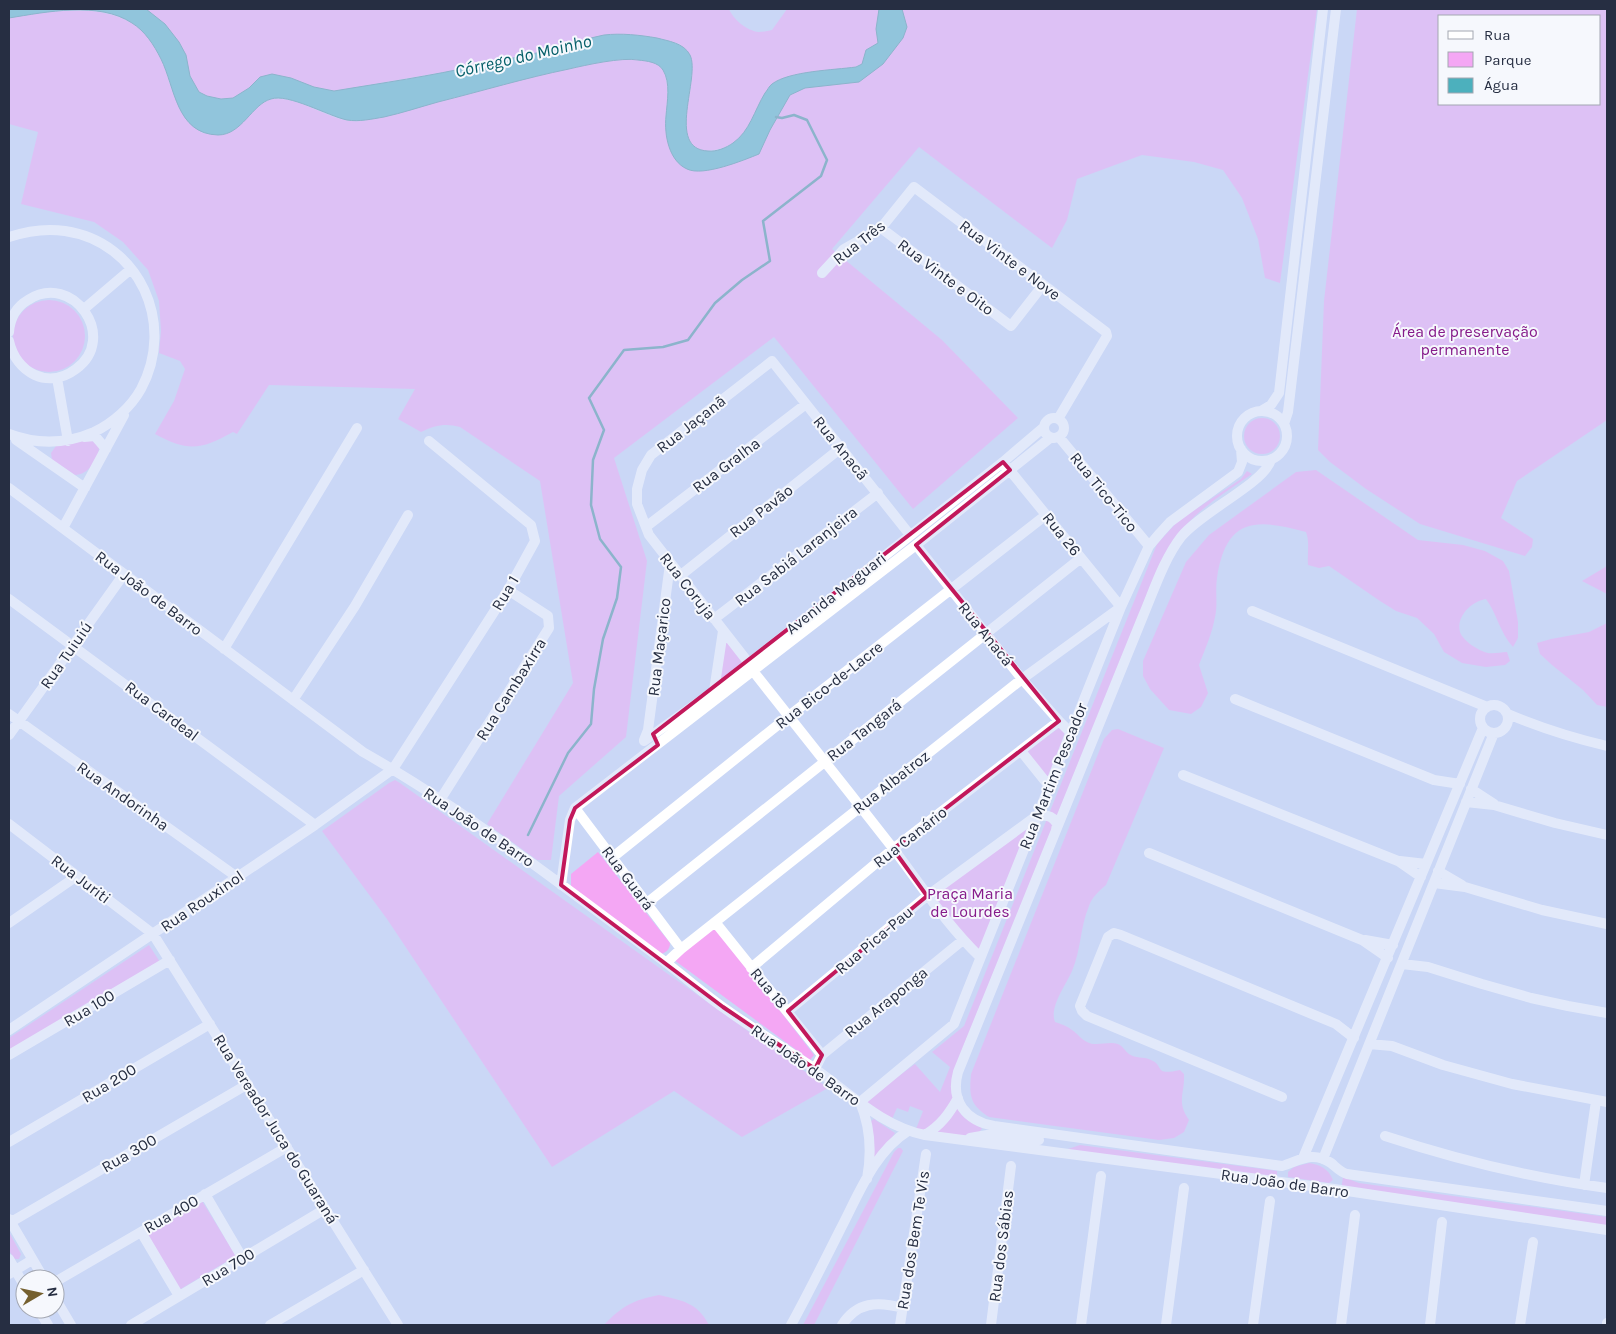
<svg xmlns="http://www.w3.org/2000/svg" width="1616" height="1334" font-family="Karla,sans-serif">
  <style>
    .green { fill: #f4a7f4; fill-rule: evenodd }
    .water { fill: #4cb0bd; stroke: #418998 }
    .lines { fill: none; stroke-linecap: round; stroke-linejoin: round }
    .stream { stroke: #418998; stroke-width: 2.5 }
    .minor { stroke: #fff; stroke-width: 10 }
    .marked { fill: none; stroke: #c2185b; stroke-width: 4; stroke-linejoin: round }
    .labels { text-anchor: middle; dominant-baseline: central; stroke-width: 4; stroke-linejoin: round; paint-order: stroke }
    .street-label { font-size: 16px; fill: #262e42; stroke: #f6f8fd }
    .park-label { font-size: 16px; fill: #861b8a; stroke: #f6f8fd }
    .water-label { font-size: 18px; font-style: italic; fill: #055f69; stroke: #f6f8fd }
  </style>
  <rect width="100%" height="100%" fill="#cad7f6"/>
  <path class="green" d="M146,9H729C733,19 747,31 759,32C763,32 768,31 772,30L787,9H879L876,29L878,43L866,50L863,64L762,99C752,120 744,143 719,149C668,162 692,98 692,73C691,64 684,53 680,44L657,38L624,34L604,35L554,49L456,70L334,91L260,77L249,88L233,98L221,99L207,96L199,92L190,76L186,55L165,24Z
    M902,9H1317L1280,283L1265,278L1258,239L1242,198L1223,170L1194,162L1142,155L1077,179L1067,220L1052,248L919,147L832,249L942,340L1018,418L913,509L774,337L614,458L647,561L626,737L559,796L551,860H537L487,824L573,683L540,481L460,427C446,423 435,425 421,432L398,419L415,389L269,385L237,434L233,432C201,450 188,452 155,434L174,401L185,369L180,361L159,353L161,331L159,301L148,270L123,242L94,222L21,204L38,132L9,124V18C52,11 112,0 146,34C152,41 156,50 160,57C167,69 168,84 175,96C181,109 194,121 202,133C208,133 216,136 221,135C243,131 257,100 273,99C302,96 332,124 360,121C412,115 626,38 659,65C671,76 667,105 665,120L703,171L738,162L759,154L770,130L790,95L805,88L859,82L906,27Z
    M1357,9H1607V420L1517,481L1501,518L1533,539L1532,547L1525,556L1420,524L1366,489L1330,462L1318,450L1324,301ZM1440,16H1600V104H1440Z
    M13 336a36 36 0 1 1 72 0a36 36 0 1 1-72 0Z
    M1244 436a18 18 0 1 1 36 0a18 18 0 1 1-36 0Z
    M90,439L99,447C99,459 88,475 75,475L52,460L51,453L56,446Z
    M1316,470L1418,540L1463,545L1485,551L1503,561L1509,571L1518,622V638L1513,647C1500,633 1497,614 1486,599C1472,601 1456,616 1460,632C1463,641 1479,651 1488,653C1494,654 1501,652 1507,652L1510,661L1505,665L1486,667L1462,663L1444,652L1434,634L1417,618L1396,611L1380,601L1329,566L1319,568L1308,565C1307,553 1310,543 1306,532C1255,518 1226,518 1217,578C1215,591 1218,605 1215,617C1212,634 1205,649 1199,665L1208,693L1201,707L1191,714L1169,710L1150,689L1143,676V661L1186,562L1209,535L1296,472Z
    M1247,471L1252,474C1221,495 1193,512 1171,544L955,1070C955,1101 950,1113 982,1128L979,1133L961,1136L916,1129L923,1111L910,1106L908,1112L897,1108L892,1119L865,1101L915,1064L940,1092L950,1067L932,1052L964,1026L1157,544L1178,521L1241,479Z
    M1607,566V594L1582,581Z
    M1607,623V707L1597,705L1583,690L1552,665L1540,654L1537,643L1551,639L1589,632Z
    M725,639L743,663L717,685Z
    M1060,727L1065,732L1049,779L1026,752Z
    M1118,729L1164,748L1106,885C1099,891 1092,897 1089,906C1080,927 1081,951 1072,971C1066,985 1049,1007 1055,1022C1061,1024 1067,1026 1072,1030C1078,1034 1081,1039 1087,1042C1096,1047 1108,1041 1118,1044C1123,1046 1125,1051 1129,1054C1136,1059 1143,1056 1151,1060C1165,1066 1153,1076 1180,1070L1184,1074C1185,1094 1176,1101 1189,1120L1184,1132L1174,1138L1159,1140L989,1117C970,1105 969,1096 971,1074L1104,739L1112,730Z
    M395,780L400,783L828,1088L742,1137L674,1091L552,1167L387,919L322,831L389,783Z
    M1034,819L980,956L928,896Z
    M598,852L670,943C670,949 667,952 661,954L571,888V874Z
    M712,928L718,930L814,1055L810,1060L674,960Z
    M149,945L160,962L9,1052V1038Z
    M874,1119L895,1133L872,1167L871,1121Z
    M1080,1145L1277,1171V1179L1060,1149H1068Z
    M898,1148H901L903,1151L814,1325H803L894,1152Z
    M1309,1163C1320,1165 1328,1168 1333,1180L1329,1183L1288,1177V1172L1294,1167Z
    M1343,1177L1359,1183L1607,1217V1227L1341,1190Z
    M202,1201L236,1256L179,1290L146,1234Z
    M9,1232L21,1254L19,1259H15L9,1251Z
    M659,1295C683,1301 697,1302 709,1325H604C622,1306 633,1300 659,1295Z"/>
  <path class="water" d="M9,9H146L165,24L179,42L186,55L190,76L199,92L207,96L221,99L233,98L249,88L260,77L272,74L291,78L314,87L334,91C382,83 431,76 479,65C504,60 529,55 553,49C570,45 587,38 604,35C621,33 640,35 657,38C668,41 684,43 690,55C701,77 665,149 708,151C716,152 726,148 733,143C750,131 754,111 765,93C767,91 769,86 772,84C789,71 834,70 856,67L862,64L866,50L878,43L876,29L879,9H902L907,27L903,38L883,64L859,82L805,88L790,95L770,130L759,154C744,160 703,177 687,169C669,161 664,135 666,116C667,102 671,83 663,70C658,62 647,61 638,60C622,57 586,65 569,69C525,78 482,91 438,102C420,107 402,113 384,117C372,119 359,122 347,120C328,116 288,93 271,99C252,104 242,135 218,135C176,134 175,87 161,59C154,45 145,31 132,23C99,1 46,12 9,18Z"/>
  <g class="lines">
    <path class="stream" d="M528,835L568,753L591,724L594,689L603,639L617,598L621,567L600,539L591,505L593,460L604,430L589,398L624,350L663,347L688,340L715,303L742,280L770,261L763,221L821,176L827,160L807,120L794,115L782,118L776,117"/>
    <path class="minor" d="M881,228L1011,326L1043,285
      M9,237C27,231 45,228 65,231C140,242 176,324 141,389C131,407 113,423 94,432C66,444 38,445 9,434
      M822,273L844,249L881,228L914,187L1106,332L1107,336L1058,419
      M84,309L131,269
      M9,332C10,319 16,307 28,300C73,271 119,338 76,369C48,390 16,373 9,341
      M57,378L68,441
      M1261,411L1271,405L1279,393L1323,9
      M1237 436a25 25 0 1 1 50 0a25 25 0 1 1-50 0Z
      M1044 428a10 10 0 1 1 20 0a10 10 0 1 1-20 0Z
      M1284,424L1288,412L1336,9
      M84,437L95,436L106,449
      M1059,437L1149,546
      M16,440L85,488
      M1271,460C1263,484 1201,512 1181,537C1164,559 1154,590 1143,616L958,1072C950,1101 966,1121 994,1126L1282,1166C1299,1161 1312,1150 1331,1163C1336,1167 1340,1172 1347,1174L1607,1211
      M9,488L363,752C470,813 567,889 665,962C685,977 704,994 724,1008C752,1028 781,1046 809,1065C847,1090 880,1126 925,1135L1334,1189L1607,1230
      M647,526L806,404
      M63,528L124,415
      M916,545L1022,679L1059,721
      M681,575L842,447
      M9,599L315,825
      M1252,611L1487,707
      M714,619L878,493
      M224,649L357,428
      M748,662L649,535L637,504V489L642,470L651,455L772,361L910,535
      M753,671C799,729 846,788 892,847C921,885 946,924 980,957
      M714,691L723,631
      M1235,699L1434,780L1460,784
      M293,700L355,606L408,515
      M1480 719a14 14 0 1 1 28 0a14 14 0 1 1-28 0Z
      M9,714L237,877
      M1508,714C1541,728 1573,738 1607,746
      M9,735L124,574
      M644,740L648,730L670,564
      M644,741L714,691L1003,462L1044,427
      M1021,751L1049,786
      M1183,775L1398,861L1421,877
      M1471,789L1494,804
      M440,800L549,628L548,616L508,590
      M1466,802L1494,805L1555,823L1607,835
      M575,808L681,949
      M9,824L153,934L398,1325
      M1149,853L1362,940L1388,958
      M613,857L789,716L1046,515
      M1400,861L1426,864
      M1438,871L1462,885
      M1434,883L1465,887L1542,910L1607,924
      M561,885L570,820L575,808L916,545L1050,438
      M647,903C791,787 937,674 1081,558
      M715,922L822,1055
      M9,923L77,876
      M1365,940L1393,945
      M666,963L681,949L1022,679L1121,607L1003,462
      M1402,964L1428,967L1482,984L1531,998L1568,1006L1607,1013
      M751,968L893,849L1059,721L1071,733
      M788,1011L927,896L1035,817C1044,815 1052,814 1057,824L1056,830
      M9,1030L315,825L393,769L508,590L535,541L531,525L429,441
      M1369,1044L1392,1046L1443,1065L1512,1084L1607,1102
      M9,1055L170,960
      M815,1069L822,1055L963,940
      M1282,1097L1087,1016L1082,1011L1080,1006L1108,937L1114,933L1121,935L1336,1024L1354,1038
      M925,1135C941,1125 949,1114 958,1098
      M1385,1136C1458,1160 1531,1178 1607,1188
      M970,1138L993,1134L1039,1140
      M9,1142L210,1024
      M1303,1158L1483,728
      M1323,1159L1494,733
      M867,1179C872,1152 871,1128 860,1102L954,1024L1121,607L1149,546L1160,533L1170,522L1238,472L1242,462L1241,449
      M1584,1185L1596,1101
      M205,1194L243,1259
      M9,1219L44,1279
      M11,1222L248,1084
      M141,1232L179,1296
      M9,1259L25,1287
      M9,1274L32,1260
      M55,1282L287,1147
      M55,1298L71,1325
      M38,1309L48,1325
      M131,1325L325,1209
      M270,1325L364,1270
      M791,1325C808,1294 824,1262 840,1230C858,1196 874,1152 908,1131
      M842,1325C857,1302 877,1301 903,1308
      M900,1325L926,1154
      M991,1325L1011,1166
      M1081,1325L1101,1176
      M1166,1325L1184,1188
      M1253,1325L1270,1201
      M1341,1325L1355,1215
      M1430,1325L1442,1222
      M1520,1325L1533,1242
      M1607,1325V1323"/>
  </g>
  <path d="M0 0H1616V1334H0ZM1003,462L1010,470L916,545L1059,721L893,849L927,896L788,1011L822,1055L815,1069L723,1007L561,885L570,820L575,808L658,745L653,734Z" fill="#cad7f6" fill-opacity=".55" fill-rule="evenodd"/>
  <path class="marked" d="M1003,462L1010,470L916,545L1059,721L893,849L927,896L788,1011L822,1055L815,1069L723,1007L561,885L570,820L575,808L658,745L653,734Z"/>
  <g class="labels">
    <g class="street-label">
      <text transform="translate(859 242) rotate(-38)">Rua Três</text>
      <text transform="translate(1010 260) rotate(37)">Rua Vinte e Nove</text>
      <text transform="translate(946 277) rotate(37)">Rua Vinte e Oito</text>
      <text transform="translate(691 424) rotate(-38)">Rua Jaçanã</text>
      <text transform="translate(841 448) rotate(51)">Rua Anacã</text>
      <text transform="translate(726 465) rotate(-37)">Rua Gralha</text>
      <text transform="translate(1104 492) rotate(51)">Rua Tico-Tico</text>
      <text transform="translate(761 511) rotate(-38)">Rua Pavão</text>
      <text transform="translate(1062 534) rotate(51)">Rua 26</text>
      <text transform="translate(796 556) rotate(-38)">Rua Sabiá Laranjeira</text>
      <text transform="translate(688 586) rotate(52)">Rua Coruja</text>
      <text transform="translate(149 593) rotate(37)">Rua João de Barro</text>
      <text transform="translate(505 593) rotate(-59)">Rua 1</text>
      <text transform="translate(836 593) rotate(-38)">Avenida Maguari</text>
      <text transform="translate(986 634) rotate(51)">Rua Anacá</text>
      <text transform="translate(659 647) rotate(-83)">Rua Maçarico</text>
      <text transform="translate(66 655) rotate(-55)">Rua Tuiuiú</text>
      <text transform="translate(829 685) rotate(-38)">Rua Bico-de-Lacre</text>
      <text transform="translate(511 689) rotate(-58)">Rua Cambaxirra</text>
      <text transform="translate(162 711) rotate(37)">Rua Cardeal</text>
      <text transform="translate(864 730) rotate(-38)">Rua Tangará</text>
      <text transform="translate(1053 776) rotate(-68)">Rua Martim Pescador</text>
      <text transform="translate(891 782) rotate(-38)">Rua Albatroz</text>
      <text transform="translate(123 796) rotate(35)">Rua Andorinha</text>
      <text transform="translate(479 827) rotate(34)">Rua João de Barro</text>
      <text transform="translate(910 837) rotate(-38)">Rua Canário</text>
      <text transform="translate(628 878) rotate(53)">Rua Guará</text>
      <text transform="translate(81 879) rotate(37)">Rua Juriti</text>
      <text transform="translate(202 901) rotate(-34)">Rua Rouxinol</text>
      <text transform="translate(874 940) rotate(-40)">Rua Pica-Pau</text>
      <text transform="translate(769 988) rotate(50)">Rua 18</text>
      <text transform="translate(886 1002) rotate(-39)">Rua Araponga</text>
      <text transform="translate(89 1008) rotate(-31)">Rua 100</text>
      <text transform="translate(806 1065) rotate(35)">Rua João de Barro</text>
      <text transform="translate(109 1083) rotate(-31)">Rua 200</text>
      <text transform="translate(276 1129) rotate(58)">Rua Vereador Juca do Guaraná</text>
      <text transform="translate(129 1153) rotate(-30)">Rua 300</text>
      <text transform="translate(1285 1183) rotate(8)">Rua João de Barro</text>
      <text transform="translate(171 1214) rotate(-30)">Rua 400</text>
      <text transform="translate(913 1240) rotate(-81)">Rua dos Bem Te Vis</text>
      <text transform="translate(1001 1246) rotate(-83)">Rua dos Sábias</text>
      <text transform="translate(228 1267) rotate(-31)">Rua 700</text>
    </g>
    <g class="park-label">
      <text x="1465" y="331">Área de preservação<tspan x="1465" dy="18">permanente</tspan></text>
      <text x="970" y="893">Praça Maria<tspan x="970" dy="18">de Lourdes</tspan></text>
    </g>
    <g class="water-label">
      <text transform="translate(523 56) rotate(-13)">Córrego do Moinho</text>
    </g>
  </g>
  <rect width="1616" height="1334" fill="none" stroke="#262e42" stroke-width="20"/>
  <rect x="1438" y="15" width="162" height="90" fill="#f6f8fd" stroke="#a3a7b2"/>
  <rect x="1448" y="31" width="25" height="8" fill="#ffffff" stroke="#a3a7b2"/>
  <text x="1484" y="40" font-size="15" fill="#262e42">Rua</text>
  <rect x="1448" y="52" width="25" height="15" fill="#f4a7f4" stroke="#a3a7b2"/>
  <text x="1484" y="65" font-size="15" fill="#262e42">Parque</text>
  <rect x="1448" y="78" width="25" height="15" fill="#4cb0bd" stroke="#a3a7b2"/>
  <text x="1484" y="90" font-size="15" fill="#262e42">Água</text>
  <g transform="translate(40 1294) rotate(81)"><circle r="24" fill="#f6f8fd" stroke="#a3a7b2"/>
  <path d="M0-4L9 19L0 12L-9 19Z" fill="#75602f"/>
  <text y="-8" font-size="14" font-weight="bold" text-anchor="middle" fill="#262e42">N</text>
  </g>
</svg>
